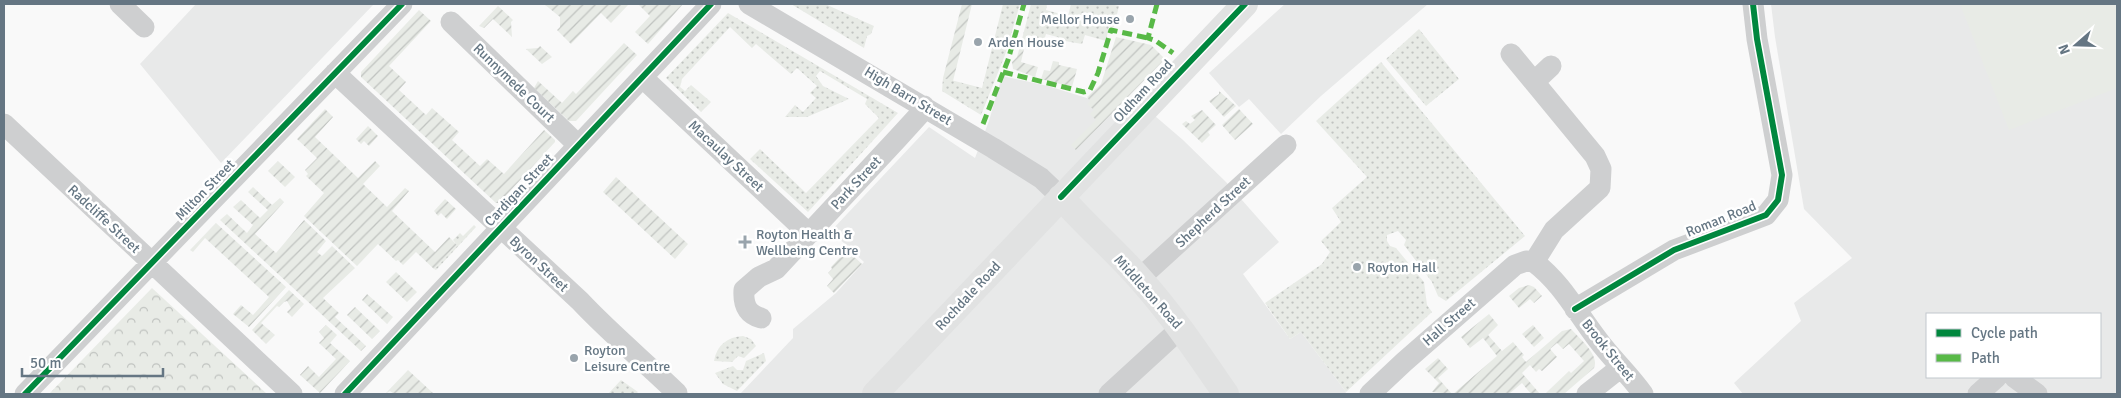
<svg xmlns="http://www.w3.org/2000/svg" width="2121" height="398" font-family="Signika,sans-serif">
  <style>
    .built { fill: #e8e9e9; fill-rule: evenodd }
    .grass { fill: url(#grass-dots) }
    .forest { fill: url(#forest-crowns) }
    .garden { fill: url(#garden-furrows) }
    .pitch { fill: #e8ebe6 }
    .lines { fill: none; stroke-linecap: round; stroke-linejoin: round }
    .minor { stroke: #cecfd0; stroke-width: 21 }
    .major { stroke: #e1e2e2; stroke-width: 26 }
    .quiet { stroke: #58b947; stroke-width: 5; stroke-dasharray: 10 5; stroke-linecap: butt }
    .cycleway-casing { stroke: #fff; stroke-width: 9 }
    .cycleway { stroke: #00873e; stroke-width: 6 }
    .poi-dot { fill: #99a4ac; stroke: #fff; stroke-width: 2 }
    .labels { text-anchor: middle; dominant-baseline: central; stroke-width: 5; stroke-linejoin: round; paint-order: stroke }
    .poi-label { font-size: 14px; fill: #657683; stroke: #fff; text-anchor: start }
    .street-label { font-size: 14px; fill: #657683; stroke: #fff }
  </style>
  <defs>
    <pattern id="grass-dots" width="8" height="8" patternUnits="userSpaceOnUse" patternTransform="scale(1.25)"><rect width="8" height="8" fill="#e8ebe6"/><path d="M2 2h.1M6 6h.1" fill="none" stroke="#c0c3c0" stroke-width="1.8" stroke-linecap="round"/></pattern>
    <pattern id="forest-crowns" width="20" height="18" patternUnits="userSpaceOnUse" patternTransform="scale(1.25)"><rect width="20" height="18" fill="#e8ebe6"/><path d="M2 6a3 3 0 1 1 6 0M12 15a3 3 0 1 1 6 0" fill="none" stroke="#c0c3c0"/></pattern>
    <pattern id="garden-furrows" width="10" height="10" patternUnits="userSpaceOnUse" patternTransform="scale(1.25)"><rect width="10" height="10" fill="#e8ebe6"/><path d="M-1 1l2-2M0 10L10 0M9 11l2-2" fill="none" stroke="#c0c3c0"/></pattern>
  </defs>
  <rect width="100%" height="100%" fill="#f9f9f9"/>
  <path class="built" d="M196,4H374L221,163L140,64Z
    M1285,4H1428L1321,96L1281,134L1249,99L1239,107L1209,73Z
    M1771,4H2115L2117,8V394H1743L1734,383L1801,321L1794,303L1852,258L1804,209L1775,37ZM1927,314H2100V377H1927Z
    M1002,76L1048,86L1116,107L1155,116L1183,140L1226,182L1279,242L1243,274L1290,339L1301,332L1346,392L1345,394H740L793,338V329L836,293L864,262L831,231L929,127L975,158L989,121Z"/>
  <path class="grass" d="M791,4H825L874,26L871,34L867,36L864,48Z
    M1003,4H1020L1005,55L981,115L942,91L943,78L982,88Z
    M1031,4H1047L1046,10L1068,16L1071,4H1110L1119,6L1114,27L1109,26L1106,41L1085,35L1082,44L1065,41V39L1046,34L1043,44L1022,39Z
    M728,13L898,113L808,212L750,159L760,149L806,193L879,118L865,104L867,99L820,71L816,76L823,86L849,99L807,117H785L795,105L803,112L816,98L810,93L817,86L797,68L791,74L756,44L752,48L730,27L682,79L680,87L685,91L691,85L711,102L701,112L666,78Z
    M1419,29L1459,79L1426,106L1386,59Z
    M1381,62L1525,236L1446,301L1438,296L1432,282L1404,245L1406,240L1398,231L1387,235V241L1390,246L1396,248L1424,282L1427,305L1432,312L1346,392L1301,332L1290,339L1265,303L1322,264L1330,252L1321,241L1341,222L1332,208L1367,177L1316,121Z
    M474,225L476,227L436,270L434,269L457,245L453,240L460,233L463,236Z
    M743,336L751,339L756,346L744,358L738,356L732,362L714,361C717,345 727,337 743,336Z
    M764,353L766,361L737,391L723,384L715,373L733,366L737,370H743L746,361Z
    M621,380L638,392L636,394H608Z"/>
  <path class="forest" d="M152,288L267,394H49Z"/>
  <path class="garden" d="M544,4H629L611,23L601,13L571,44L557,30L560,27V17Z
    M638,4H683L648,44L635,32L650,16Z
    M962,4H972L953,81L943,78Z
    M498,6L513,20L511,22L512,37L493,19L484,28L479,26Z
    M419,10L431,21L389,66L406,82L399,90L426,115L432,108L459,132L452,140L480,166L487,159L504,174L544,130L555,140V142L499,203H496L361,77V72Z
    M1116,37L1151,45L1165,59L1076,150L1071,145L1096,120L1090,114L1094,110L1087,104L1090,101L1087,97L1101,84Z
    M1022,39L1026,40L1021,62L1038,67L1035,77L1013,69L1012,62L1017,57Z
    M624,43L637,55L576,121H569L534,88L538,81L562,103L573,91L576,94Z
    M540,46L552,57L542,64L526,49L538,48Z
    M1053,61L1059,62V65L1077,69L1072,87L1041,79L1044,70L1050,71Z
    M1219,91L1236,106L1224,117L1209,101L1219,94Z
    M325,109L333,117L315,137L358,178L375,161L380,166L363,184L387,207L405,188L409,191L392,211L435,252L449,237L457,245L434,269L416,252L403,265L398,260L396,261L378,244L357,266L304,216L324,193L306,176L308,174L305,170L317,158L297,139Z
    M1239,109L1253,124L1235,140L1222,125Z
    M1202,110L1216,125L1208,132L1210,135L1202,143L1182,124L1186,121L1190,124L1195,120L1191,116Z
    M368,126L378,136L369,146L364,141L361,144L356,139Z
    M278,161L295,177L285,187L268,171Z
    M616,177L688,244L675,259L603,192Z
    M253,187L272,205L280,198L284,202L255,234L276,253L304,220L326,241L317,252L322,256L332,246L355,268L323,298L339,313L335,317L366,346L361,351L220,220L227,214L247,233L253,225L233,207L241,200L260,218L268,210L248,192Z
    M445,199L456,209L447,219L441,213L438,216L434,211Z
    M216,223L286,287L249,327L233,314L241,305L253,315L269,297L205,238L193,252L190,250Z
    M847,250L862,264L834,293L827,286L833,279L828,273L832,269L831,267Z
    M396,272L417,292L407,302L386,282Z
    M1529,285L1534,287L1542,296L1534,303L1530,299L1519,308L1509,296L1519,288Z
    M289,290L304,304L292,317L287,312L291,308L287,301L284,302L279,307L277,306L261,323L275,335L266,344L252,330Z
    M367,294L393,317L387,324L362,300Z
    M355,307L380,331L372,339L347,315Z
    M1489,314L1498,325L1488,335L1502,351L1513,342L1524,355L1522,357L1526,362L1562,331L1571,329C1579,338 1600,355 1594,368L1564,394H1545L1569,371L1571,373L1584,361L1569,344L1563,349L1557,343L1550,349L1557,357L1542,371L1539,369L1536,372L1530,365L1522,373L1540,394H1531L1522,383L1509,394H1453L1497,356L1483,338L1470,348L1461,337Z
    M326,325L337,335L330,343L350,361L320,393L300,375L308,366L319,377L336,359L319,343L324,338L319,332Z
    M1533,325L1544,338L1534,347L1522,334Z
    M1438,358L1448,369L1438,378L1452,394L1432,392L1439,383L1425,369Z
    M408,370L434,394H394L390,391L385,394Z"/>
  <path class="pitch" d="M1960,4H2115L2117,8V88L2009,130Z"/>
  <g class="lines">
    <path class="minor" d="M120,4L144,27
      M749,4L993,148L1041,178L1061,197
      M451,22L578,145
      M1511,54L1595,156L1601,169L1600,188L1554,230L1534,262
      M335,73L580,301C611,334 645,362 677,393
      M643,78L809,234
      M1534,82L1551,66
      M4,124L292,394
      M1534,262C1562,283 1577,313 1598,340C1612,359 1630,375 1643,394
      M1140,278L1286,145
      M1575,309L1674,250L1766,215L1778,200L1782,175L1757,39L1753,4
      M761,318C747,314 743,305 744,290L759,277L776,269L898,138L919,115L924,106
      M2014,377L2037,394
      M25,394L402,4
      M345,394L711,4
      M1109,394L1181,328
      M1370,394L1404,362L1515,265L1526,261L1534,262
      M1587,394L1620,368
      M1978,394L1997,377"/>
    <path class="major" d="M1061,197C1086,226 1116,251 1141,280C1173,316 1199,355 1226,394
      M875,394L1245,4"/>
    <path class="quiet" d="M1157,4L1148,38L1156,41L1173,53
      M1003,72L1084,92L1090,90L1098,73L1111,30L1148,38
      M983,124L1008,60L1024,4"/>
    <g class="cycleway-casing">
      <path id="cycleway" d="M1061,197L1245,4
        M1575,309L1674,250L1766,215L1778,200L1782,175L1757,39L1753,4
        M25,394L402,4
        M345,394L711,4"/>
    </g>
    <use href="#cycleway" class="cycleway"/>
  </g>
  <g class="poi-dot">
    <circle cx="1130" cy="19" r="5"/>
    <circle cx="978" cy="42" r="5"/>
    <path d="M742.5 234.5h5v5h5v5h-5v5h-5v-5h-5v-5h5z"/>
    <circle cx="1357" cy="267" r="5"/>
    <circle cx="574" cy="358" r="5"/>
  </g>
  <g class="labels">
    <g class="poi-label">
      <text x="1120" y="19" text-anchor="end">Mellor House</text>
      <text x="988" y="42">Arden House</text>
      <text x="756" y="234">Royton Health &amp;<tspan x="756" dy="16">Wellbeing Centre</tspan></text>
      <text x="1367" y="267">Royton Hall</text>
      <text x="584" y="350">Royton<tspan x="584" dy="16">Leisure Centre</tspan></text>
    </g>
    <g class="street-label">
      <text transform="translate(514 83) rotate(44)">Runnymede Court</text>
      <text transform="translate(1143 91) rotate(-47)">Oldham Road</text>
      <text transform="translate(908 96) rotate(31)">High Barn Street</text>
      <text transform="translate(726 156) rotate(43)">Macaulay Street</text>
      <text transform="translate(856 183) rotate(-47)">Park Street</text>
      <text transform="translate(205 190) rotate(-46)">Milton Street</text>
      <text transform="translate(519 190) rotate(-47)">Cardigan Street</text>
      <text transform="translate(1213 212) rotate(-43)">Shepherd Street</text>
      <text transform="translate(104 219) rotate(43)">Radcliffe Street</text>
      <text transform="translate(1721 219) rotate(-22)">Roman Road</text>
      <text transform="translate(539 264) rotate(43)">Byron Street</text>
      <text transform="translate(1148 292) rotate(48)">Middleton Road</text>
      <text transform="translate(968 296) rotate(-47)">Rochdale Road</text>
      <text transform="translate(1449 322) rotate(-41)">Hall Street</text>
      <text transform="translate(1608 350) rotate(51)">Brook Street</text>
    </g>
  </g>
  <rect width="2121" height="398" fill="none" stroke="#657683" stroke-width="10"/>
  <rect x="1926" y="313" width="175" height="65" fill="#ffffff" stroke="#c1c8cd"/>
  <rect x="1936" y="329" width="25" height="8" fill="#00873e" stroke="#c1c8cd"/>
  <text x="1971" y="338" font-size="15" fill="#657683">Cycle path</text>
  <rect x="1936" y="354" width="25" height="8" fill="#58b947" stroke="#c1c8cd"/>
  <text x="1971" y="363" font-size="15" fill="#657683">Path</text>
  <g transform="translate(2076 45) rotate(250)" stroke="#ffffff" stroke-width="4" paint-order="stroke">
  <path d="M0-4L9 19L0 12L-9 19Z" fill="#657683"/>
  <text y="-8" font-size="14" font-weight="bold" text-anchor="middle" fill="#657683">N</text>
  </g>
  <path d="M22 368v8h141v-8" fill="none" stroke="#657683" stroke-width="2.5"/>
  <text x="30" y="368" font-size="15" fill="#657683" stroke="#ffffff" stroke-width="4" paint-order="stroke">50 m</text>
</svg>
